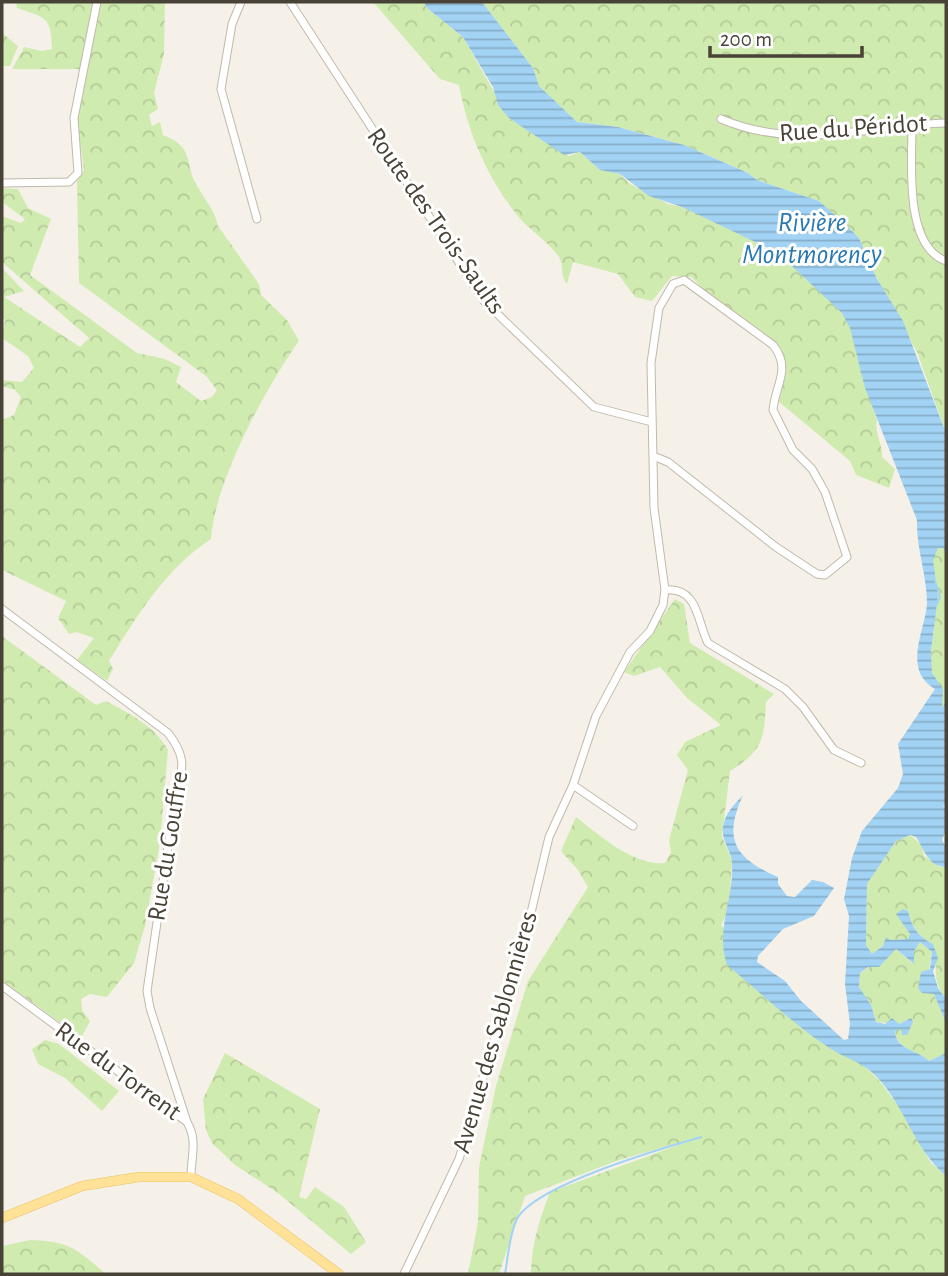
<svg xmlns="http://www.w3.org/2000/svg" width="948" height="1276" font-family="'Alegreya Sans',sans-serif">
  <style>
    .forest { fill: url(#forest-crowns) }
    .water { fill: url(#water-rules) }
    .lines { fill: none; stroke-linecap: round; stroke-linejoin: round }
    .stream { stroke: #a2d3f5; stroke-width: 2 }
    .minor-casing { stroke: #c1b9ab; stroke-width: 9 }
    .major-casing { stroke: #ebc261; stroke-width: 10 }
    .minor { stroke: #fff; stroke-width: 7 }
    .major { stroke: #ffe298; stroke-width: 9 }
    .labels { text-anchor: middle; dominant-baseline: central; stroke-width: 6; stroke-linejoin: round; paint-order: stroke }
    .street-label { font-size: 26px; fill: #494237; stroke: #fff }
    .water-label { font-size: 28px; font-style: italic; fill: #2878b3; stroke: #fff }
  </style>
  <defs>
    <pattern id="forest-crowns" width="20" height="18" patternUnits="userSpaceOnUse" patternTransform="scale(1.75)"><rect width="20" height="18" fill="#d0ebb0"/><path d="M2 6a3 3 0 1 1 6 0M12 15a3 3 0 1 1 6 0" fill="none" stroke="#b4cb98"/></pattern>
    <pattern id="water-rules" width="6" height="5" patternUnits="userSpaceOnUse" patternTransform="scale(1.75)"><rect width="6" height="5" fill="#a2d3f5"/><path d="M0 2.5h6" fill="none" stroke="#86adc7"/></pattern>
  </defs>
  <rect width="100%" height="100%" fill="#f5f1e9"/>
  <path class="forest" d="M16,2H93L80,69H12L24,47L42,51L52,49C51,16 46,18 17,8Z
    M100,2H165L164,54L154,93L158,109L149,115L152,126L160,122L163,135C170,138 177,141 182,147C189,155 189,168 193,178C200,194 215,209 218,226L259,284L261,295L287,320L299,341C265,389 215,481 211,539C166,568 137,616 109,661L113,669L107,681L77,660L94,638L76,632L69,634L58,618L66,601L2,570V420L14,415L21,397L15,390L2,386V380L22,382L34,368L28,356L2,338L5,320L2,317V268L24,291L4,297L80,347L89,338L2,262V216L21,223L25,219L2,202V188L18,189L28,208L51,219L30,275L137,353L165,359L181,367L176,382L201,401L212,397L217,390L206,376L79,283L77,182L84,170L77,119Z
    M373,2H424L427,8L463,37L509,118L569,156L580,152L600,170L620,174L630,184L668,204L682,207C734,231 826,270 850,327C862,357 866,390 877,420C874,434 883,443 882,457L895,469L889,488L856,475L850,461L778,401C802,342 760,334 718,304C708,297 701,285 691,277L672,276L652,301L635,297L618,274L573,262L567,284C560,276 564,268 560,259C556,249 531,230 522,221C489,182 468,135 459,85L440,79Z
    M482,2H946V433L917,352L877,279L859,238L819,201L757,180L748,173L684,145L618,127L577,122L538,86L533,68Z
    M2,33L18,46L10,66H2Z
    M943,547L946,555V701L942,709L932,673L931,651L938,596L932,560L938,548Z
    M675,599L684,604L690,643L774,694L766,702C764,741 763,750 730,771L722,836L732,861L729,910L721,925L818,1039L860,1062L878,1079L900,1108L931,1163L946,1176V1274H531C531,1246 540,1218 550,1192L700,1137L619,1160L525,1196L499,1274H468L478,1222L479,1167L496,1086L528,981L588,887L578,870L561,851L576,817C600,836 634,866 665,863L671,852L669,840L688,770L677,755L685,742L721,725L687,698L660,667L634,676L624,672Z
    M2,636L96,705L106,701C130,714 155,726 168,750L160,843L145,926L134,963L107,997L90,994L81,999L82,1010L90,1021L81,1038L2,980Z
    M910,835L922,845L924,856L940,867H946V999C929,977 940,966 933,944C918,936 912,928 908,911L903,909L904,923L910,935L908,939L889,940L872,955L866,945L867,884L896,841Z
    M920,942L932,952L925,992L934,994L946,1023V1053L929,1061C918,1050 896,1050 895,1030L901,1029L910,1018L899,1024L876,1022L871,1005L859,988L860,973L896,949L913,964L914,951Z
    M45,1040L59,1044L119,1091L102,1111L65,1078L38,1064L32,1049Z
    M225,1053L320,1109L299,1197L306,1199L315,1187L344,1207L366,1242L351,1254L278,1193L235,1165L212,1143L206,1130L203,1099Z
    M30,1240C69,1241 77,1249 106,1274H6L2,1271V1246Z"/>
  <path class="water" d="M424,2H482L533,68L539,86L577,122L618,127L684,145L748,173L757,180L819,201L842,221L859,238L877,279L903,321L946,433V555L943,548H938L933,560L938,596L931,651L932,673L943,689L942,708L946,701V803L943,806L946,809V830L942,840L946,847V867C927,866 925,850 916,837L910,835L896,841L867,884L866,945L872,954L883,946L886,937L890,940L908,939L910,934L896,914L903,909L908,911C912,928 918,936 933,944L938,958L933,971L938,988L946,999V1023L934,994L922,993L918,988L921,972L930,969L932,952L920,942L914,951V964L896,949L879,967H868L860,973L859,987L871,1005L876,1022L885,1024L892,1018L899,1024L911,1018L913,1022L907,1035H902L901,1029L895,1031C896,1050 918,1050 929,1061L946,1053V1176C914,1149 905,1106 876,1076C862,1062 847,1059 831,1049C795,1026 761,993 727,965C715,928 734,901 732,863C731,850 721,841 723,827C725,813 734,805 743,795C723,839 734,858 778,877V884L787,896L795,897L812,880L823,882L834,888L814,916L783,929L758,956L757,962L785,981L801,1001L844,1040L848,1039L850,1024L845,984L849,916L844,899L852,858L862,831L898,788L903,774L898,744L935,689C901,669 926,629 927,603C927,575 916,548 917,520L865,388L850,328L842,313L778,253L682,207L649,196L620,174L600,170L580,152L564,155L509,118L498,105L493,87L463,37L427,8Z"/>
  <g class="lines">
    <path class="stream" d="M935,581L940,597L936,606
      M505,1274C508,1258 509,1237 516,1221C530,1186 664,1148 701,1137"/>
    <g class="minor-casing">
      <path id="minor" d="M241,2L232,24L221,89L257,219
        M290,2L484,301L594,407L652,422
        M721,119C800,152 866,125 946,123
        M912,127C912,163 904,246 946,261
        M2,183L69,182L78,173L74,118L97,2
        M665,590C699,587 697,622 708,643L785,689L803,707L834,750L861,763
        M2,609L168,733C182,751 186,765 177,785L147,991L150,1008L187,1122
        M573,785L633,826
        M2,986L187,1122C198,1141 191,1156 191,1177
        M404,1274L459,1159L529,921L549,837L573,785L596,716L630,652L650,631L663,605L665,590L654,508L651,363L659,308L673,284L684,280L773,345C792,369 775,385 773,410L793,450L812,469L825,492L847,557L825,575L817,574L776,547L668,462L653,456"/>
    </g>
    <g class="major-casing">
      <path id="major" d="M2,1218L82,1186L139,1177H191L238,1199L339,1274"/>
    </g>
    <use href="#minor" class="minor"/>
    <use href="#major" class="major"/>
  </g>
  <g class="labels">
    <g class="street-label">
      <text transform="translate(853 128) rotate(-4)">Rue du Péridot</text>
      <text transform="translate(436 221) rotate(55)">Route des Trois-Saults</text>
      <text transform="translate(168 846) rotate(-81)">Rue du Gouffre</text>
      <text transform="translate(495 1032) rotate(-74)">Avenue des Sablonnières</text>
      <text transform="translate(118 1071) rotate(36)">Rue du Torrent</text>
    </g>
    <g class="water-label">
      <text x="812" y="223">Rivière<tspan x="812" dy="32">Montmorency</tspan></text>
    </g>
  </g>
  <rect width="948" height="1276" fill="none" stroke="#494237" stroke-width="7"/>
  <path d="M710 46v10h152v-10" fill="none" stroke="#494237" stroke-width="3.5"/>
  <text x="720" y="46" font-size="21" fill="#494237" stroke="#ffffff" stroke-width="5" paint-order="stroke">200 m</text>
</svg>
